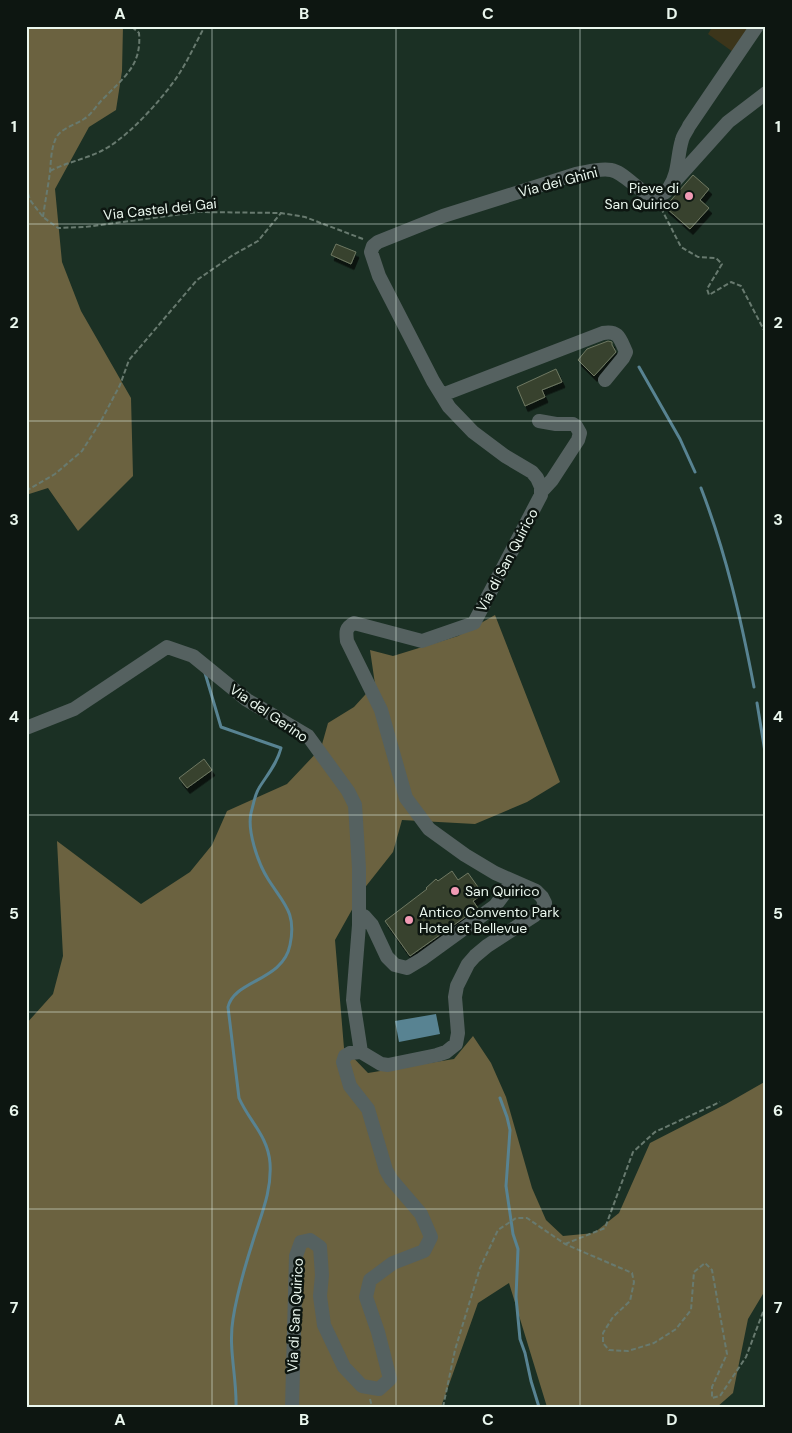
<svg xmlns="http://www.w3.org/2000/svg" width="792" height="1433" font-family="'DM Sans',sans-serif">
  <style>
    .green { fill: #3c351a }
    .forest { fill: #6b6240 }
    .water { fill: #588392 }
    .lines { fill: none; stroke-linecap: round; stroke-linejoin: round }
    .stream { stroke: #588392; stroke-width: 3 }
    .building { fill: #39422d; stroke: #6e7862; filter: url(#shadow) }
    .path { stroke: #687a6f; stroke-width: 2; stroke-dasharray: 5 2.5; stroke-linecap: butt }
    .minor { stroke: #556160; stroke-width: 14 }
    .grid { fill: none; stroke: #eaf7ee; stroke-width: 1; stroke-opacity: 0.55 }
    .poi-dot { fill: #f19ab4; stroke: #0d1611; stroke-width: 2 }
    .labels { text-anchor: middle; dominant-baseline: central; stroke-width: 5; stroke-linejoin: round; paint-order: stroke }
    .street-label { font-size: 14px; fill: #eaf7ee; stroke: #0d1611 }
    .poi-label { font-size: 14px; fill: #eaf7ee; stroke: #0d1611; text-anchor: start }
    .neatline { fill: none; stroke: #eaf7ee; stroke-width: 2 }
    .grid-label { font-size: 16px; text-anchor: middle; font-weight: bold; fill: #eaf7ee }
  </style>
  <defs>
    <filter id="shadow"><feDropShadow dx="3" dy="5.5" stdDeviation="0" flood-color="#0009"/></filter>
  </defs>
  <rect width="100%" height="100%" fill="#1b3024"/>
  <path class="green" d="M713,26H751L733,52L708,34Z"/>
  <path class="forest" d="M26,26H123L122,71L116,110L89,127L55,189L62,262L81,311L131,398L133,476L78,531L48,488L26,495Z
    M495,615L560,782L527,802L475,824L402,820L393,852L363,890L335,940L344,1048L368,1073L454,1059L473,1036L491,1063L506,1097L532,1188L546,1220L563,1236L594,1233L619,1213L650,1143L726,1104L766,1081V1289L748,1319L733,1393L717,1407H547L509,1283L478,1303L441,1407H26V1024L53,994L63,956L57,841L141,904L190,872L212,845L227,811L287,784L321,748L328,723L354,707L375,684L370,650L393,656L458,636Z"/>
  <path class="water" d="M436,1014L440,1034L399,1042L395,1021Z"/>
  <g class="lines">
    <path class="stream" d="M639,367L680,439L695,472
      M701,488C726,553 741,619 754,687
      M205,673L221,727L281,748C277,764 267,775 259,788C255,794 253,806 251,813C247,831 258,863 268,879C283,903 297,912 290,945C283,981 234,980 228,1007L239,1098C249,1121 268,1136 270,1163C272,1191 261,1215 253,1241C245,1266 237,1293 233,1319C228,1348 237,1378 236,1407
      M757,703L766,758
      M500,1098L507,1117L510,1130L506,1186L513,1234L518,1249L516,1297L520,1339L525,1353L531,1381L539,1407"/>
  </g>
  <path class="building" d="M693,175L709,189L700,200L709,208L690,229L665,207Z
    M336,244L356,252L351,264L331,255Z
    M608,341L612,342V345L616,352L594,376L578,360L587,349Z
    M556,369L562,382L542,390L545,397L525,406L517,387Z
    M204,759L212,770L187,788L179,778Z
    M452,871L458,880L468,873L483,894L473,901L478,908L410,956L385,921L427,889L426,888L436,879L438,881Z"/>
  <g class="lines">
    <path class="path" d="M50,171C69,161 92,158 110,146C133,131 159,102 175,80C187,63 195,44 205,26
      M26,186L30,200L43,217L58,228L85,227L198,212L281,213L305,217L363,239
      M661,208L681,247L698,257L716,258L722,264L707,289L709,295L731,282L741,286L766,334
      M43,217C45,202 48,187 50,172C51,160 51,149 56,138C61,128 75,125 84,119C91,115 96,106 102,100C123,78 142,66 139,33L131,26
      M26,491L55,474L82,451L101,421L120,385L129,360L197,280L233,255L258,241L281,213
      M565,1244L605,1228L633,1152L655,1132L720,1102
      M370,1399L372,1407
      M443,1407L455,1350L480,1268L498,1230L516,1218H527L565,1244L632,1273L634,1282L630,1301L613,1317L603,1333V1343L609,1350L628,1351L654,1343L676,1329L691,1310L694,1272L705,1263L712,1270L727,1354L712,1387V1398L720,1396L746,1357L766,1304"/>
    <path class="minor" d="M675,181L728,122L766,93
      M442,395L603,333C619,330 620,339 626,352L623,358L605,380
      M539,421L556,424H573L576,426L580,433L578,440L552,480L541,492
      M26,728L74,709L167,647L193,656L247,700L308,736L348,791L355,805L359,868V925L353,1000L361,1052
      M359,915L364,916L372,925L387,957L395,965L407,968L422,959L495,906L504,894L509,880
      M292,1407L296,1256L301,1242L310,1240L320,1247L322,1275L320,1296L324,1325L344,1367L362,1386L379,1389L390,1379L378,1332L366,1297L370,1280L393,1263L424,1251L431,1237L421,1214L391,1179L386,1170L368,1109L350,1086L343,1062L345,1056L350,1053L361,1052L381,1064L388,1065L437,1055L446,1052L456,1044L458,1033L455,997L457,986L468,964L475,956L487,946L535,915L542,909L545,903L542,897L536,891L495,873L465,855L429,829L406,798L381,710L347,641C346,632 345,628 354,623L422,641L474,623L541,495V487L537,478L532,472L505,456L473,432L449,407L433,381L379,276L371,252L373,246L378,242L443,216L576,174C588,172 599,168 611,170C630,173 651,213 669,188C679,173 677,156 682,140C683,135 687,131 689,126L757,26"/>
  </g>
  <path class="grid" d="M212,26V1407M396,26V1407M580,26V1407M26,224H766M26,421H766M26,618H766M26,815H766M26,1012H766M26,1209H766"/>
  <g class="poi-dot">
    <circle cx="689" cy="196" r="5"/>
    <circle cx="455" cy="891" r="5"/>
    <circle cx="409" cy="920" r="5"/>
  </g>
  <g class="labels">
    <g class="street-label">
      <text transform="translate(558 182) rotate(-15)">Via dei Ghini</text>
      <text transform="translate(160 209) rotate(-6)">Via Castel dei Gai</text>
      <text transform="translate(507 560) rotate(-62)">Via di San Quirico</text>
      <text transform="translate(269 713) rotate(34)">Via del Gerino</text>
      <text transform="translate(295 1315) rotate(-87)">Via di San Quirico</text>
    </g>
    <g class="poi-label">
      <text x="679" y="188" text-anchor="end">Pieve di<tspan x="679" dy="16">San Quirico</tspan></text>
      <text x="465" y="891">San Quirico</text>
      <text x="419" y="912">Antico Convento Park<tspan x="419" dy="16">Hotel et Bellevue</tspan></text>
    </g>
  </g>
  <rect width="792" height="1433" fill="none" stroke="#0d1611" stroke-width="55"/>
  <rect x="28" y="28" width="736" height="1378" class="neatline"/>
  <g class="grid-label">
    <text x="120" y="19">A</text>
    <text x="304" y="19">B</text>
    <text x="488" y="19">C</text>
    <text x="672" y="19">D</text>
    <text x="14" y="132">1</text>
    <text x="778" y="132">1</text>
    <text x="14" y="328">2</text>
    <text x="778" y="328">2</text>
    <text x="14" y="525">3</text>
    <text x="778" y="525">3</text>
    <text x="14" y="722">4</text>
    <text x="778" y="722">4</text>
    <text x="14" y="919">5</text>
    <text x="778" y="919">5</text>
    <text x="14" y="1116">6</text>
    <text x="778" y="1116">6</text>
    <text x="14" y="1313">7</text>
    <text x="778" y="1313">7</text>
    <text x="120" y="1425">A</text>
    <text x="304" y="1425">B</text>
    <text x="488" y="1425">C</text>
    <text x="672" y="1425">D</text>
  </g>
</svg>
